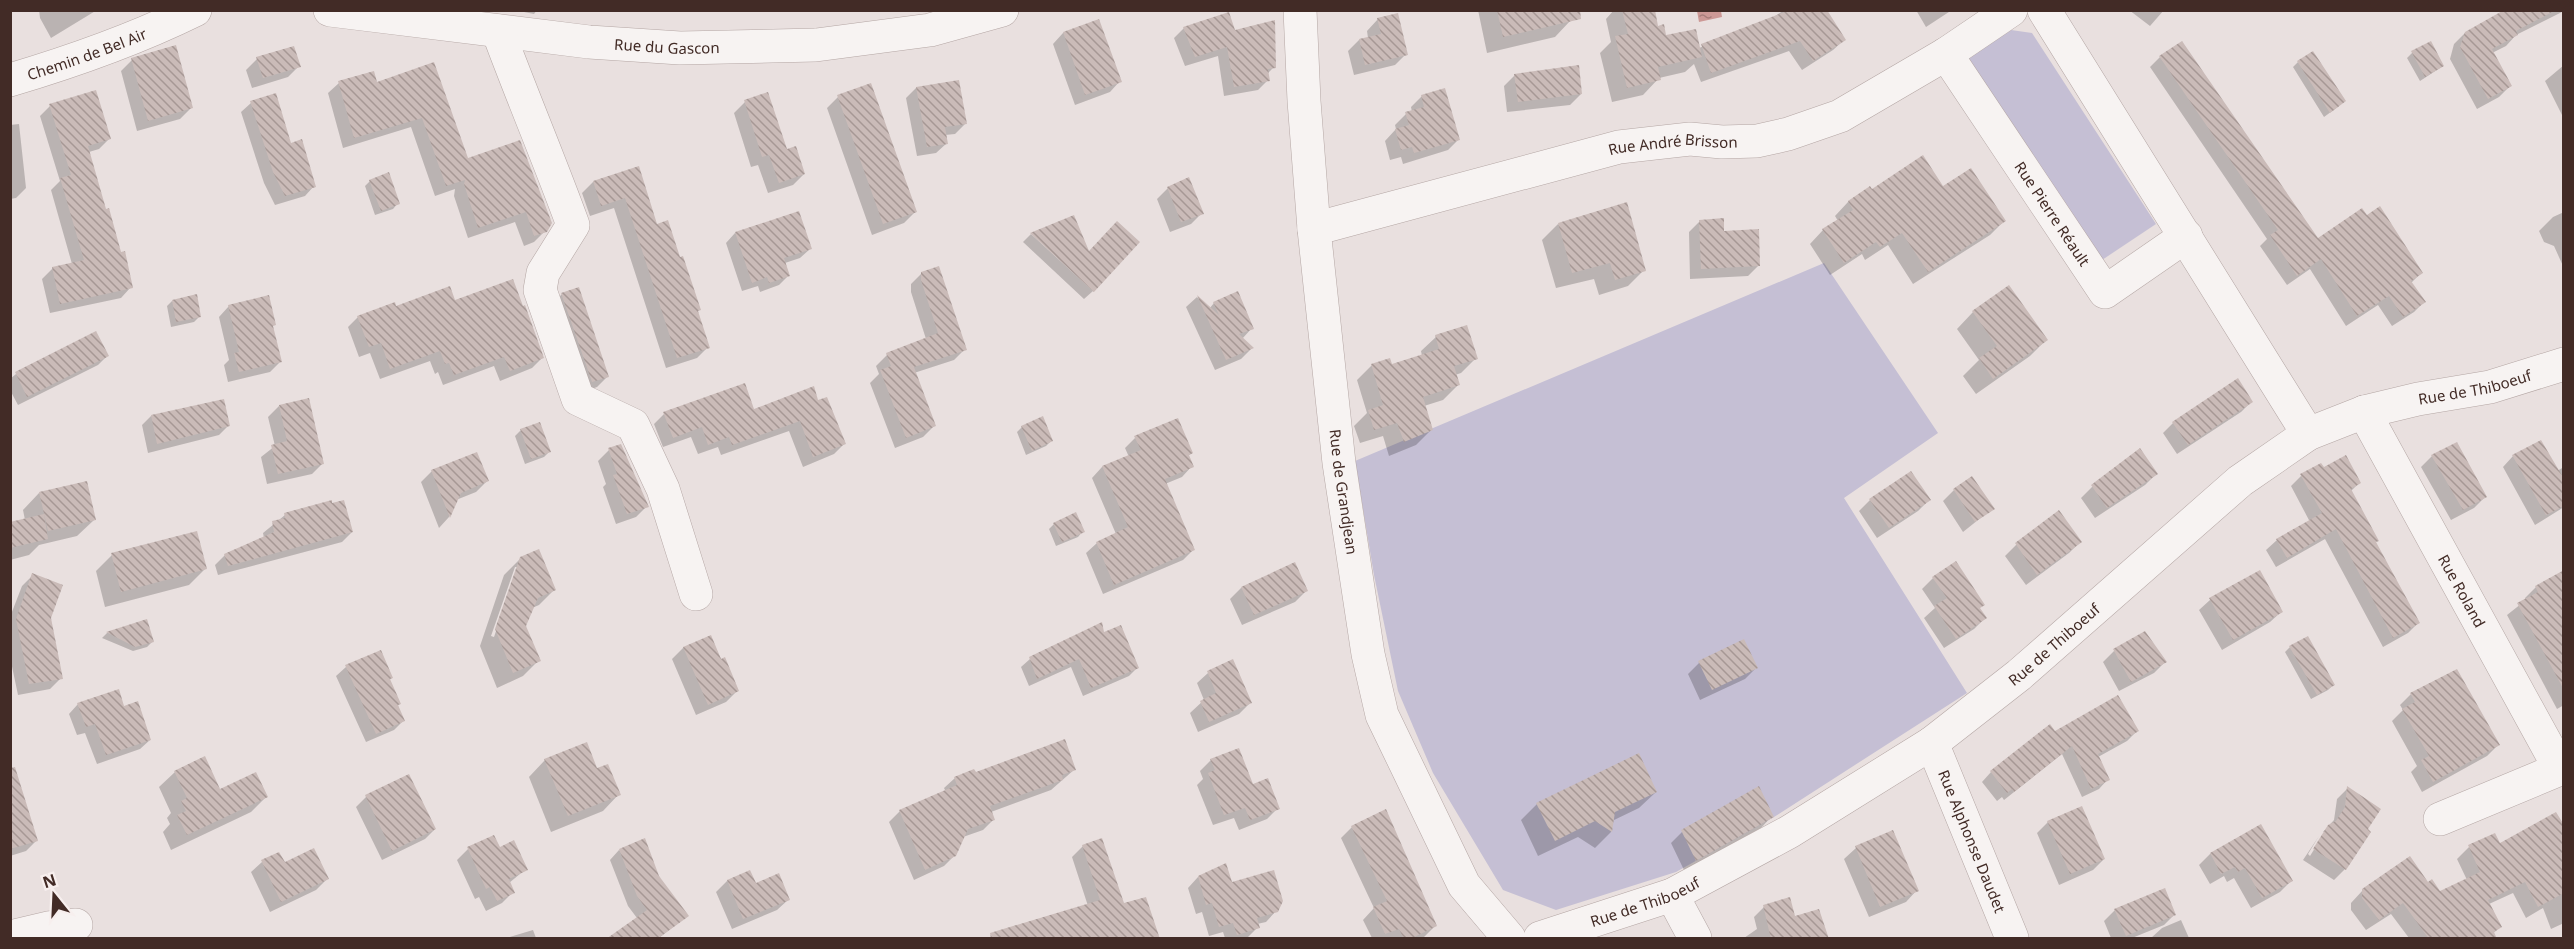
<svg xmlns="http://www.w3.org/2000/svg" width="2574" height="949" font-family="'Noto Sans',sans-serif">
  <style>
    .green { fill: #c5bfd4 }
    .water { fill: url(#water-ripples) }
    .shadow { fill: #0003; fill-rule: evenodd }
    .building { fill: url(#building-back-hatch) }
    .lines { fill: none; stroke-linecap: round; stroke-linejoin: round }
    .minor-casing { stroke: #b4a6a4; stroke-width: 34 }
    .minor { stroke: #f7f3f2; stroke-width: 33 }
    .labels { text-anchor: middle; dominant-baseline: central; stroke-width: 4.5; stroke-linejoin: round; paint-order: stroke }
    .street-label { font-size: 15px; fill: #422b26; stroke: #f7efee }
  </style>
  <defs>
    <pattern id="water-ripples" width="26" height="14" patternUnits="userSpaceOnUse" patternTransform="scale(1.5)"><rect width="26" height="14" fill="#cd9996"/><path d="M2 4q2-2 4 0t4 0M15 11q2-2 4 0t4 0" fill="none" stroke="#a87d7a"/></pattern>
    <pattern id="building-back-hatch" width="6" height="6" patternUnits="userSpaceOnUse" patternTransform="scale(1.5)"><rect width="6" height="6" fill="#cabbb8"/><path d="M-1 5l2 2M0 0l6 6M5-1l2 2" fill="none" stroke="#a69895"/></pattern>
  </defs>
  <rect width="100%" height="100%" fill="#e9e0df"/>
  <path class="green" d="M2011,30L2032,33L2156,224L2102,260L1966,59Z
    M1824,263L1938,433L1844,498L1967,693L1774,817L1676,872L1556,910L1503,890L1433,773L1398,691L1374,575L1355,461Z"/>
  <path class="water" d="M1697,11H1721L1722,17L1699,22Z"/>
  <path class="shadow" d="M39,10H97L51,38L40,18Z
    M514,10H537L534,14Z
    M1478,10H1569L1571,20L1555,37L1487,53Z
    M1614,10H1653L1657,27L1665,37L1699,48L1768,21L1784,10H1826L1844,40L1833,50L1802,70L1789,51L1701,82L1694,64L1685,72L1659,78L1643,95L1612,102L1600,53L1611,42L1606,19Z
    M1916,10H1952L1926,27Z
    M2129,10H2164L2150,26Z
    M2505,10L2564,11L2516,35L2506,46L2492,53L2510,86L2499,97L2477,109L2450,59L2454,44L2465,33Z
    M1378,19L1406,54L1395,65L1354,75L1348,51L1359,40L1368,38L1367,31Z
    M1098,21L1120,81L1110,92L1075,105L1053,44L1063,33Z
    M1184,28L1227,34L1274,67L1267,74L1268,80L1258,90L1224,96L1218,56L1185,66L1174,38Z
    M2412,53L2443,66L2420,81L2407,58Z
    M2160,57L2318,240L2421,273L2411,283L2424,302L2414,312L2392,326L2378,305L2346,326L2310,269L2287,285L2260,246L2267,239L2150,67Z
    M257,59L299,66L288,77L252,88L246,70Z
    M132,60L191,108L180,119L137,131L121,71Z
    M2298,62L2339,106L2324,117L2293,67Z
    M433,64L467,160L520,142L545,231L534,242L524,246L515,222L468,238L454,196L455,189L435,196L411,127L343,148L328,93L339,83L376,84Z
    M2564,65V119L2545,81Z
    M1515,75L1581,94L1570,105L1507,112L1504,86Z
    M916,88L965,124L955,134L945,135L947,143L936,153L917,156L906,98Z
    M1422,96L1459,139L1448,150L1403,164L1401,157L1390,160L1385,141L1396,129L1395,125L1406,114L1412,112L1411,107Z
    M838,97L915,212L904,223L872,235L827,108Z
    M745,102L804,174L793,185L768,193L758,165L751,167L734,113Z
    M251,103L290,144L314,186L305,196L275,205L264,183L241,112Z
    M50,106L110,138L99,149L89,152L105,211L131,287L121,298L50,313L42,279L53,268L72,264L51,190L60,181L40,116Z
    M19,124L26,188L16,198L10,199V125Z
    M638,168L656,226L708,347L697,358L666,368L614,208L590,216L582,193L593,182Z
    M370,181L398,203L393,209L375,215L365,186Z
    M1168,188L1202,213L1191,224L1170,232L1157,199Z
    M1943,188L2004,221L1990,235L1913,284L1888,245L1865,260L1862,254L1830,275L1810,244L1823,230L1838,221L1835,216L1848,202L1869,189L1871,191Z
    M2564,212V266H2563L2554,246L2544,242L2539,231L2553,217Z
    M1700,221L1723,233L1759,265L1748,276L1690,279L1689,232Z
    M1558,224L1644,270L1628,286L1599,295L1594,279L1556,288L1542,240Z
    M735,233L810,249L800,258L785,263L789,275L779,285L760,292L758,286L742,291L726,243Z
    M1031,234L1093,291L1084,299L1023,242Z
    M922,273L965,349L954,360L914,373L934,426L923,437L895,448L870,383L879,374L876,366L887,355L926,339L911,292V284Z
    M562,294L608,376L597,387L581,393L551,305Z
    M1197,297L1209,309L1214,303L1252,328L1242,339L1252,348L1241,359L1215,370L1186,307Z
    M172,301L200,316L194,322L171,327L167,306Z
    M454,302L542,358L532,368L500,381L494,366L443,385L438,372L435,374L430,361L380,379L370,353L359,357L348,327L358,317L395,308Z
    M229,306L272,327L280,362L270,372L228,382L224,365L229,360L219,317Z
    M1973,312L2046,340L2030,356L1976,394L1963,376L1979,360L1957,329Z
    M1436,337L1476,358L1461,373L1455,375L1458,385L1443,400L1424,406L1431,430L1416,445L1389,456L1383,436L1360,443L1354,426L1367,413L1357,380L1372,365L1391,366L1422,356L1421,351Z
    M107,356L98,365L18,405L10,390V379L16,374Z
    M817,402L844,444L834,454L803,467L789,431L721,455L718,447L698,454L691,437L663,447L654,424L664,414L753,411Z
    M2251,402L2241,412L2177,454L2163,433L2173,423Z
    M279,406L323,463L312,474L267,484L261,457L275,446L268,417Z
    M151,416L229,425L219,435L148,453L142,425Z
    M539,424L549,452L544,457L525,464L515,436L520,431Z
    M1022,427L1051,441L1046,446L1026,455L1017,432Z
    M1135,438L1192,453L1188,456L1192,466L1182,477L1165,484L1193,550L1183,560L1103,594L1086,553L1097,543L1116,534L1092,478L1102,467L1129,457L1125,448Z
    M609,450L647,506L636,517L616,524L603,487L606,484L598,461Z
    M2432,456L2485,497L2474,508L2451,520L2421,467Z
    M2513,456L2557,471L2564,467V507L2535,525L2503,467Z
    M2323,469L2359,483L2350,492L2374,543L2418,623L2408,633L2383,647L2325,539L2276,567L2266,550L2277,540L2310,522L2291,486L2301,476Z
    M432,471L487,481L476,492L456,500L449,517L439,528L421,482Z
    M2156,474L2145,485L2095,518L2081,498L2092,487Z
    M1954,490L1993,508L1963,532L1943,501Z
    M39,493L94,520L77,536L39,545L29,555L10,560V523L25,520L23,510Z
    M1870,500H1929L1918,511L1877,538L1859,511Z
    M285,515L352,532L342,542L218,575L215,565L225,555L264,538L263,533Z
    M1054,524L1083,531L1078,537L1056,546L1049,529Z
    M2080,542L2069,553L2026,585L2005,556L2016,545Z
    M112,555L205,569L189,585L105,607L96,571Z
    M521,558L555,589L539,605L532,608L525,626L539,660L523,676L497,688L480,646L504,575ZM515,567H518L494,637L491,636Z
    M2259,572L2281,612L2270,622L2222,650L2199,610L2210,600Z
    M2564,572V705L2557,709L2507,615L2526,600L2525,598L2536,587Z
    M33,575L50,618L61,678L50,689L18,695L10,657V617L22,586Z
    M1933,578L1979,609L1985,618L1974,629L1944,648L1924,618L1935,608L1922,589Z
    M1241,588L1306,591L1295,602L1242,625L1230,599Z
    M146,621L153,641L147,647L133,651L102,638L107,633Z
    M1103,635L1137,668L1129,676L1083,696L1071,667L1029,686L1021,667L1030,659Z
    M710,637L737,691L726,702L696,715L672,659L683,648Z
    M1743,641L1756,668L1745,679L1700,700L1688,674L1699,663Z
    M2290,647L2333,685L2328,690L2311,699L2285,652Z
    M380,651L403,721L394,730L366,742L336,676L346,667Z
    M2114,651L2165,662L2154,673L2119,691L2103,662Z
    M1232,661L1250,703L1239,714L1198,732L1190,713L1204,700L1197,683L1208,673Z
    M2411,694L2498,745L2487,756L2422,792L2411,772L2417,766L2392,721L2403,710L2400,705Z
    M78,704L123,708L150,740L140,749L97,764L85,733L77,735L69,714Z
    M2137,731L2127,741L2098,757L2108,779L2099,789L2082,797L2062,754L2004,800L2002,797L1997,801L1982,782L1991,772L2054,732Z
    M545,760L597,770L619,794L603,811L551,832L529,777Z
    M1211,760L1252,786L1278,808L1267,819L1239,830L1234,818L1213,825L1197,785L1203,779L1200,771Z
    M1075,769L1051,790L991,812L994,819L983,830L963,837L955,855L944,866L914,880L889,822L900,811L946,792L944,788L955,778L975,774Z
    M175,772L220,791L266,797L251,812L171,850L163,832L170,824L167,818L171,813L159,787Z
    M2348,788L2345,869L2334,880L2303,860L2319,836L2308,854L2310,856L2325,832H2323L2334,820L2337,799Z
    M1656,792L1639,808L1612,821L1611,832L1595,848L1578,837L1538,856L1521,820L1537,804Z
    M10,793L37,840L26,851L10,856Z
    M366,797L435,829L425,839L382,860L356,807Z
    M1772,816L1761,828L1684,870L1671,843L1682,832Z
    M2048,822L2104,859L2093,870L2059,885L2037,833Z
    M2260,826L2291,881L2280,892L2251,908L2234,878L2227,882L2224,876L2210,884L2199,865L2210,854Z
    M1352,827L1435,926L1424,937L1372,938L1363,920L1374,908L1341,838Z
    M2564,828V923L2551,929L2543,908L2526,918L2513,893L2489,904L2501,926L2488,938H2409L2391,914L2366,930L2351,910V903L2363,890L2427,884L2440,892L2467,880L2457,859L2469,847L2499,845Z
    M1892,832L1917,890L1906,902L1869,917L1844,859L1856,848Z
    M1083,846L1123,905L1088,906L1072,857Z
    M468,849H499L526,869L509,883L513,892L502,903L486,911L479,897L475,899L457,860Z
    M619,850L658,876L687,916L659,938H611L637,918L628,906L610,860Z
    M279,854L284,864L327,879L316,890L270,912L251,872L262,862Z
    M1198,877L1231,884L1276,911L1266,922L1257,924L1258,927L1248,937L1225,938L1223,932L1209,936L1202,912L1196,914L1188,888Z
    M727,881L755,885L789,899L777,910L732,929L716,892Z
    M1764,907L1793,918L1827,938H1744L1757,929L1754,917Z
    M2115,910L2175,914L2164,925L2132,938H2111L2104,921Z
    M2181,920L2189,938H2151L2162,928Z
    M533,930L536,938H506Z"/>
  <path class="building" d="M1497,10H1580L1581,19L1503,37Z
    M1622,10H1655L1658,26L1664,24L1666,35L1696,29L1702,57L1658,67L1661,80L1627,88L1615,36L1628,34Z
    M1790,10H1827L1846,40L1813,61L1800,41L1711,73L1701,44Z
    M2504,10H2556L2516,31L2518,35L2492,49L2512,86L2488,99L2460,47L2465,32Z
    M1229,12L1235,30L1275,20L1276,68L1268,69L1270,81L1234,87L1227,47L1195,57L1183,27Z
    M1398,13L1408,55L1365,65L1359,39L1381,34L1377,18Z
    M1099,19L1122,82L1085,95L1063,32Z
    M2182,41L2318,238L2362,208L2367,215L2380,206L2423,273L2411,281L2426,302L2403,317L2389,296L2357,316L2321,259L2297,276L2270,235L2278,230L2159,56Z
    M2431,41L2444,66L2425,77L2411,51Z
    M176,45L193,108L148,121L131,58Z
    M294,46L301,67L263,78L256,57Z
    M2313,51L2346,101L2330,113L2297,61Z
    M434,62L468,158L520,140L552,223L547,232L534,236L526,212L478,228L464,184L465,180L446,186L422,118L354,138L338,81L374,71L377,82Z
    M1579,65L1582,94L1518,102L1514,74Z
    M959,80L967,124L945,127L948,144L927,147L916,87Z
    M871,83L917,212L883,224L837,95Z
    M1445,88L1460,140L1414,153L1412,147L1401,150L1395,129L1409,125L1405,112L1424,107L1421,95Z
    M96,90L111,139L88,146L106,209L109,208L121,252L125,251L133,288L60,304L52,267L84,260L60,178L71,175L49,104Z
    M768,92L787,149L796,146L805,174L779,183L769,155L762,157L744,100Z
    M276,93L291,143L302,139L316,187L285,196L273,172L250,101Z
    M1923,155L1943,186L1971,168L2006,221L1928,272L1902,233L1880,247L1876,242L1844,263L1822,229L1853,210L1848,201L1870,186L1872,189Z
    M639,166L657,224L668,220L680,257L683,256L701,310L698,311L710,348L677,358L625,198L601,206L593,181Z
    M389,172L400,204L381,211L369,180Z
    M1189,177L1204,214L1181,222L1167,187Z
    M1627,202L1646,271L1615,280L1610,263L1572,273L1558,223Z
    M799,211L812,249L784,258L790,276L769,283L767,277L752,283L735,232Z
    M1074,215L1089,251L1117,221L1140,242L1094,292L1030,233Z
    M1724,218V231L1759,229L1760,266L1701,269L1699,220Z
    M939,266L967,350L914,367L936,426L906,438L880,370L891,366L886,353L938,333L921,280V272Z
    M513,279L523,306L525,305L544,358L510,371L504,357L454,375L449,363L445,364L440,351L390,369L381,343L369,347L357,316L395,302L396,306L450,286L455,300Z
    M2009,285L2048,340L1993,379L1979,358L1997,346L1972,311Z
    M579,287L609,377L592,382L561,293Z
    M1238,291L1254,329L1239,334L1254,348L1226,360L1197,295L1219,315L1213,302Z
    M197,294L201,317L176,322L172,300Z
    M269,295L276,325L273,326L282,362L239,372L234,353L239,352L228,305Z
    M1467,325L1478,359L1454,366L1460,385L1423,397L1433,430L1404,442L1397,423L1374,430L1368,410L1383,405L1371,364L1390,358L1392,364L1439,349L1435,335Z
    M96,331L109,356L27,397L15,372Z
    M2238,378L2253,402L2188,445L2172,422Z
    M745,383L754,409L814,386L818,400L827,397L846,444L813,457L800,421L732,445L729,437L708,445L702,427L673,438L663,412Z
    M309,398L324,464L278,474L271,445L287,441L279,405Z
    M224,399L230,426L157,444L151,415Z
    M1043,416L1053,441L1032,451L1021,426Z
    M1178,418L1193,453L1189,455L1194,467L1165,479L1195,550L1114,585L1096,542L1128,527L1102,466L1141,450L1134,436Z
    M540,422L551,452L531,459L520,429Z
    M2541,440L2564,479V506L2546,515L2512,455Z
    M2457,442L2487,497L2463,510L2431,455Z
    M621,444L649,507L627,514L613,475L617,474L608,448Z
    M2140,448L2158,474L2107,508L2091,485Z
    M477,452L489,481L461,493L450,518L431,470Z
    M2346,455L2361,483L2351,489L2379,541L2376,542L2420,623L2393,638L2336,529L2287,558L2276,539L2322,513L2300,474L2321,463L2324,467Z
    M1911,471L1931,500L1889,528L1869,499Z
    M1972,476L1995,509L1975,522L1953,489Z
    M87,481L96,520L48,531L39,492Z
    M332,500V503L344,500L353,532L228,566L224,554L274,532L272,521L285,518L284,513Z
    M2059,510L2082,542L2037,575L2015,543Z
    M1076,512L1085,532L1062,542L1053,523Z
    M44,514L48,539L10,548V522Z
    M197,531L207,569L121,592L111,553Z
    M539,549L556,590L538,598L526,626L541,661L513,673L495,629L520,557Z
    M1956,561L1985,605L1980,608L1987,618L1956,639L1934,606L1947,598L1932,577Z
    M1295,562L1308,591L1254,615L1241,587Z
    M2260,570L2283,612L2233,640L2209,598Z
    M2564,570V690L2517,603L2538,592L2535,586Z
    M32,573L63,585L51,618L63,679L29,684L16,619Z
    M147,619L154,642L135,647L106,632Z
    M1102,622L1104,632L1121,625L1139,668L1091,688L1079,659L1037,679L1029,657Z
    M2145,631L2167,662L2131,682L2113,649Z
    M711,635L721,659L725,657L739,691L708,705L683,647Z
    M2308,636L2335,685L2317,695L2289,646Z
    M1744,639L1758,668L1712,690L1698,661Z
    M381,650L393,678L390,679L401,704L398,705L405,721L376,734L345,665Z
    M1233,659L1252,703L1209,722L1200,701L1216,693L1207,671Z
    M2457,669L2500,745L2433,782L2421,760L2429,756L2402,709L2415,702L2410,693Z
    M119,689L124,706L138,701L151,740L106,755L95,724L86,727L77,703Z
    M2118,695L2139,731L2098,754L2110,780L2091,789L2072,746L2014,792L2012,789L2007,793L1990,771L2050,724L2055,731Z
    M1065,739L1076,770L1062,775L1063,780L990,806L995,820L968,829L956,856L925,870L899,810L957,785L954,777L974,769L976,772Z
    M587,742L597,768L608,764L621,795L568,816L544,759Z
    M1239,748L1253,784L1268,778L1280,809L1250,820L1245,808L1224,815L1208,773L1215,770L1210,759Z
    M1639,753L1657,792L1615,812L1612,832L1595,821L1555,841L1536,803Z
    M205,756L220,789L256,772L268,797L187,835L177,815L186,811L181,801L187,798L174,771Z
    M15,767L38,841L10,849V768Z
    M409,774L436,829L392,851L365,795Z
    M1759,786L1774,817L1696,861L1681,830Z
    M2347,786L2381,809L2368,829L2371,832L2346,870L2313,849L2328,825L2336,821L2345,807Z
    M2082,806L2105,859L2070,874L2047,821Z
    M1386,809L1437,926L1410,939H1404L1399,929L1385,934L1373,907L1387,901L1351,826Z
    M2556,812L2564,825V893L2538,907L2525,882L2488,900L2502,927L2494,932L2497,939H2429L2403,903L2379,920L2362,898V889L2410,856L2428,882L2432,879L2440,891L2480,872L2468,845L2495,833L2500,843Z
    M2261,824L2293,881L2262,898L2245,868L2238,872L2235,867L2221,874L2210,853Z
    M1893,830L1919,891L1880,907L1855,846Z
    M494,835L500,847L514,840L528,870L509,879L515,893L497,901L490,887L486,889L467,847Z
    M645,838L659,876L689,916L657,939H606L647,910L637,896L619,849Z
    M1102,838L1124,903L1146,897L1160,939H991L990,933L1100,900L1082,845Z
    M314,848L329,879L281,902L261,860L279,852L285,862Z
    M1226,863L1232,882L1274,870L1283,901L1278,912L1257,918L1260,928L1237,935L1233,923L1219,927L1212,903L1206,905L1198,876Z
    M750,870L756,883L779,873L790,900L743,919L727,880Z
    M2165,888L2176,915L2126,936L2114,909Z
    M1790,897L1795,916L1819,909L1829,939H1771L1763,905Z"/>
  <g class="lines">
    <g class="minor-casing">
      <g id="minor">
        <path id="s1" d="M330,10L589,42L680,48L816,45L930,30L1002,10"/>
        <path id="s2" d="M1300,10L1304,101L1314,229L1339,463L1368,654L1382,715L1464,885L1509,938"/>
        <path d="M2044,10L2308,434"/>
        <path d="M498,31C522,96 549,159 573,225L543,273L540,290L578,399L633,425L663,489L696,594"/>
        <path id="s3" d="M1946,54L2105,292L2186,236"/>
        <path id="s4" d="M10,80C74,61 136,39 195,10"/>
        <path id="s5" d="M1314,229L1619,147L1690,139L1722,142L1757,141L1788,134L1840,116L1946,54L2011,10"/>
        <path id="s6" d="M2364,412L2560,769L2564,768"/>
        <path id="s7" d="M1932,743L2012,938"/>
        <path d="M2440,819L2560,769"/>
        <path d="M1672,895L1695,938"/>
        <path d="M10,937L48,928L76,925"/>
        <path id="s8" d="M1540,938L1672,895L1789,832L1932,743L2019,675L2240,481L2308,434L2364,412L2418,399L2490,387L2564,364"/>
      </g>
    </g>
    <use href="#minor" class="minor"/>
  </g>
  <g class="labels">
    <g class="street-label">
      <text stroke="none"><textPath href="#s1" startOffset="339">Rue du Gascon</textPath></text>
      <text stroke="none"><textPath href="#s4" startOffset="81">Chemin de Bel Air</textPath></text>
      <text stroke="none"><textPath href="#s5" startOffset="370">Rue André Brisson</textPath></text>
      <text stroke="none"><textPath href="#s3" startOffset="192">Rue Pierre Réault</textPath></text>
      <text stroke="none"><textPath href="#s8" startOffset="1101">Rue de Thiboeuf</textPath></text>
      <text stroke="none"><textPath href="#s2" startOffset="484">Rue de Grandjean</textPath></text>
      <text stroke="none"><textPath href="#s6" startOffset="204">Rue Roland</textPath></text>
      <text stroke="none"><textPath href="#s8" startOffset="597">Rue de Thiboeuf</textPath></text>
      <text stroke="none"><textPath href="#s7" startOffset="106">Rue Alphonse Daudet</textPath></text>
      <text stroke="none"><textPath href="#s8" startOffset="111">Rue de Thiboeuf</textPath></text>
    </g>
  </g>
  <rect width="2574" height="949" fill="none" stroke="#422b26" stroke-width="24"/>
  <g transform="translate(54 895) rotate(342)" stroke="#f7efee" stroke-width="4.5" paint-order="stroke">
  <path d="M0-4.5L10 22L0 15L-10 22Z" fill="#422b26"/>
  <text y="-9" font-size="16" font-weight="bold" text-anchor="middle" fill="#422b26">N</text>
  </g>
</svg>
